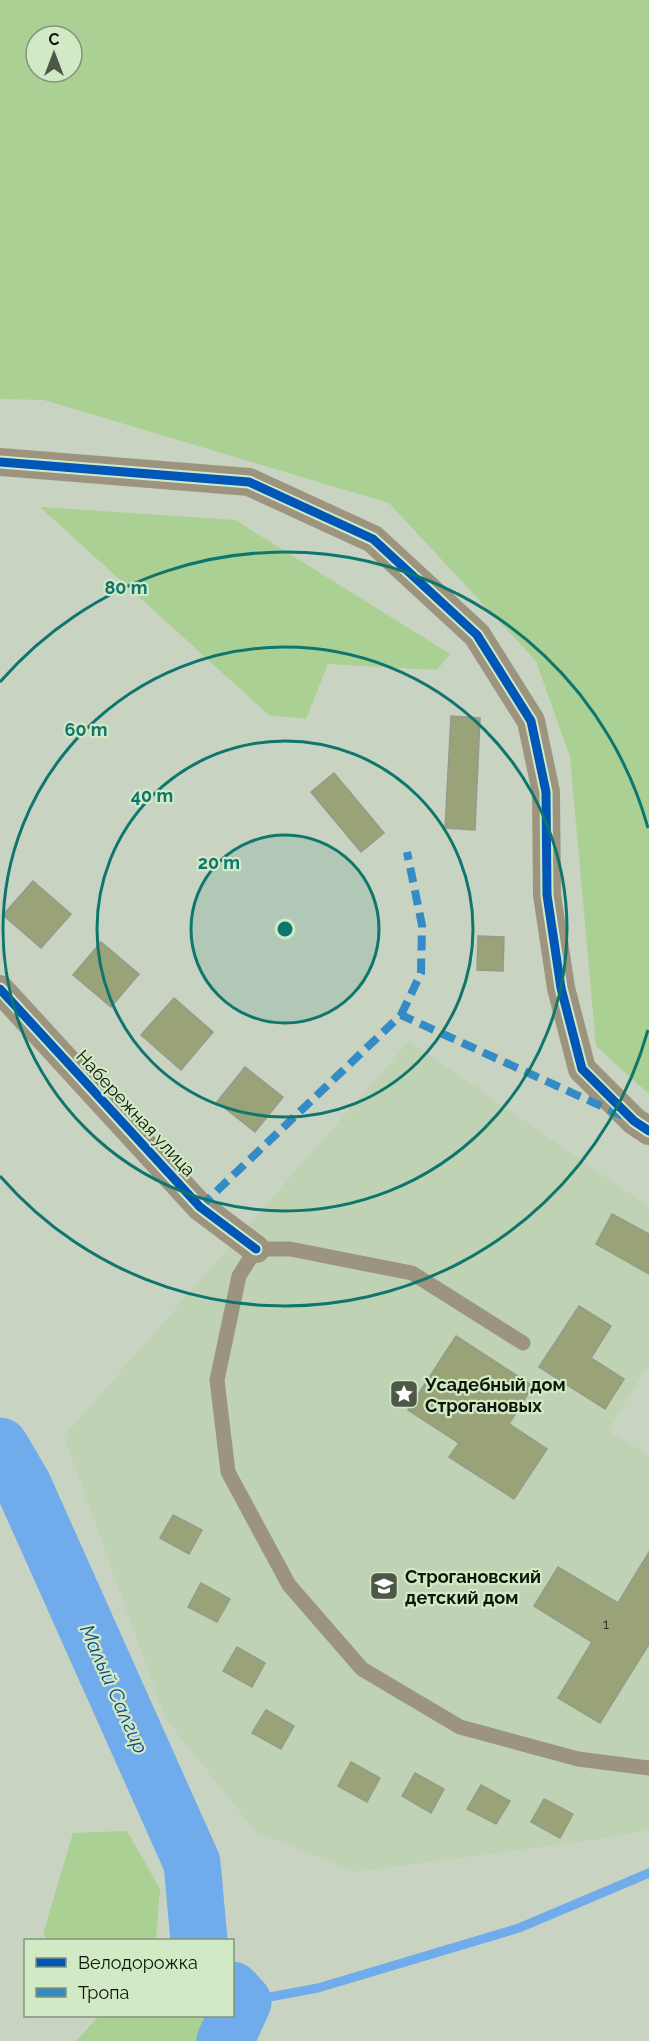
<svg xmlns="http://www.w3.org/2000/svg" width="649" height="2041" font-family="Raleway,sans-serif">
  <style>
    .built { fill: #bfd3b4 }
    .green { fill: #aad094; fill-rule: evenodd }
    .lines { fill: none; stroke-linecap: round; stroke-linejoin: round }
    .stream { stroke: #70aceb; stroke-width: 9 }
    .river { stroke: #70aceb; stroke-width: 57 }
    .building { fill: #9aa278; stroke: #959b8c; stroke-width: 1.5 }
    .lane { stroke: #9d947f; stroke-width: 15 }
    .street { stroke: #9d947f; stroke-width: 28 }
    .quiet { stroke: #358bc6; stroke-width: 8; stroke-dasharray: 15 8; stroke-linecap: butt }
    .cycleway-casing { stroke: #d2e9c5; stroke-width: 13 }
    .cycleway { stroke: #0057b8; stroke-width: 9 }
    .ring { fill: none; stroke: #0f766e; stroke-width: 3 }
    .labels { text-anchor: middle; dominant-baseline: central; stroke-width: 4.5; stroke-linejoin: round; paint-order: stroke }
    .number-label { font-size: 15px; fill: #303825 }
    .street-label { font-size: 18px; fill: #0d1509; stroke: #d2e9c5 }
    .poi-label { font-size: 18px; font-weight: bold; fill: #0d1509; stroke: #d2e9c5; text-anchor: start }
    .water-label { font-size: 20px; font-style: italic; fill: #114886; stroke: #d2e9c5 }
    .centre { fill: #0f766e; stroke: #d2e9c5; stroke-width: 3 }
    .ring-label { font-size: 18px; text-anchor: middle; font-weight: bold; fill: #0f766e; stroke: #d2e9c5; stroke-width: 4.5; stroke-linejoin: round; paint-order: stroke }
  </style>
  <rect width="100%" height="100%" fill="#c8d4c1"/>
  <path class="built" d="M409,1041L649,1207V1363L608,1431L649,1455V1830L608,1838L356,1872L256,1832L165,1718L64,1436Z"/>
  <path class="green" d="M0,0H649V1094L596,1046L570,757L536,661L389,503L44,400L0,399ZM36,36H72V72H36Z
    M40,507L235,520L450,654L437,670L328,664L306,719L269,715Z
    M127,1831L160,1889L156,1940H48L43,1934L73,1833Z
    M233,2004L268,2014L257,2041H76L99,2016H232Z"/>
  <g class="lines">
    <path class="stream" d="M243,2002L318,1988L519,1928L649,1873"/>
    <path class="river" d="M0,1446L23,1485L192,1863L199,1940
      M225,2041L243,2002L232,1990"/>
  </g>
  <path class="building" d="M451,716L480,718L475,830L445,828Z
    M334,773L384,833L361,852L311,792Z
    M33,881L71,914L41,948L3,915Z
    M478,936L504,937L503,971L477,970Z
    M101,942L139,974L111,1007L73,975Z
    M174,998L213,1032L181,1070L141,1035Z
    M245,1067L283,1097L255,1132L217,1102Z
    M612,1214L649,1234V1274L596,1244Z
    M579,1306L611,1326L591,1358L624,1379L605,1409L539,1367Z
    M456,1336L533,1386L509,1424L547,1449L514,1499L449,1457L459,1443L408,1410Z
    M173,1515L202,1530L189,1554L160,1538Z
    M649,1552V1644L600,1723L558,1698L592,1642L534,1606L558,1567L618,1603Z
    M201,1583L230,1599L217,1622L188,1607Z
    M237,1647L265,1663L252,1687L223,1671Z
    M266,1710L294,1726L281,1749L252,1733Z
    M351,1762L380,1778L367,1802L338,1786Z
    M415,1773L444,1789L431,1813L402,1796Z
    M481,1785L510,1801L496,1824L467,1809Z
    M544,1799L573,1814L560,1838L531,1822Z"/>
  <g class="lines">
    <path class="lane" d="M523,1343L412,1273L290,1249H256L239,1276L217,1380L228,1472L289,1585L362,1669L460,1727L578,1759L649,1768"/>
    <path class="street" d="M0,462L249,482L373,539L477,635L531,721L546,792L547,895L561,988L582,1069L634,1121L649,1131
      M0,989L200,1207L256,1249"/>
    <path class="quiet" d="M401,1015L421,973L422,925L407,852
      M200,1207L401,1015L623,1116"/>
    <g class="cycleway-casing">
      <path id="cycleway" d="M0,462L249,482L373,539L477,635L531,721L546,792L547,895L561,988L582,1069L634,1121L649,1131
        M0,989L200,1207L256,1249"/>
    </g>
    <use href="#cycleway" class="cycleway"/>
  </g>
  <circle cx="285" cy="929" r="94" fill="#0f766e" fill-opacity=".12"/>
  <g class="ring">
    <circle cx="285" cy="929" r="94"/>
    <circle cx="285" cy="929" r="188"/>
    <circle cx="285" cy="929" r="282"/>
    <path d="M648 1030A377 377 0 0 1 0 1176M0 682A377 377 0 0 1 648 828"/>
  </g>
  <defs>
    <g id="sight-square" transform="scale(1.5)"><rect x="-9" y="-9" width="18" height="18" rx="4" fill="#4e5849" stroke="#d2e9c5"/><path d="M0-6L1.8-2.2L6-1.7L2.9 1.2L3.7 5.4L0 3.3L-3.7 5.4L-2.9 1.2L-6-1.7L-1.8-2.2Z" fill="#fff"/></g>
    <g id="school-square" transform="scale(1.5)"><rect x="-9" y="-9" width="18" height="18" rx="4" fill="#4e5849" stroke="#d2e9c5"/><path d="M0-5L7-2L0 1L-7-2ZM-4 1L0 2.5L4 1V4Q0 6-4 4Z" fill="#fff"/></g>
  </defs>
  <g fill-rule="evenodd">
    <use href="#sight-square" x="404" y="1394"/>
    <use href="#school-square" x="384" y="1586"/>
  </g>
  <g class="labels">
    <g class="number-label">
      <text x="606" y="1624">1</text>
    </g>
    <g class="street-label">
      <text transform="translate(136 1113) rotate(47)">Набережная улица</text>
    </g>
    <g class="poi-label">
      <text x="425" y="1384">Усадебный дом<tspan x="425" dy="21">Строгановых</tspan></text>
      <text x="405" y="1576">Строгановский<tspan x="405" dy="21">детский дом</tspan></text>
    </g>
    <g class="water-label">
      <text transform="translate(114 1689) rotate(66)">Малый Салгир</text>
    </g>
  </g>
  <circle cx="285" cy="929" r="9" class="centre"/>
  <g class="ring-label">
    <text x="126" y="594">80 m</text>
    <text x="86" y="736">60 m</text>
    <text x="152" y="802">40 m</text>
    <text x="219" y="869">20 m</text>
  </g>
  <rect x="24" y="1939" width="210" height="78" fill="#d2e9c5" stroke="#83947a" stroke-width="1.5"/>
  <rect x="36" y="1958" width="30" height="9" fill="#0057b8" stroke="#83947a" stroke-width="1.5"/>
  <text x="78" y="1969" font-size="18" fill="#0d1509">Велодорожка</text>
  <rect x="36" y="1988" width="30" height="9" fill="#358bc6" stroke="#83947a" stroke-width="1.5"/>
  <text x="78" y="1999" font-size="18" fill="#0d1509">Тропа</text>
  <g transform="translate(54 54)"><circle r="28" fill="#d2e9c5" stroke="#83947a" stroke-width="1.5"/>
  <path d="M0-4.5L10 22L0 15L-10 22Z" fill="#4e5849"/>
  <text y="-9" font-size="16" font-weight="bold" text-anchor="middle" fill="#0d1509">С</text>
  </g>
</svg>
